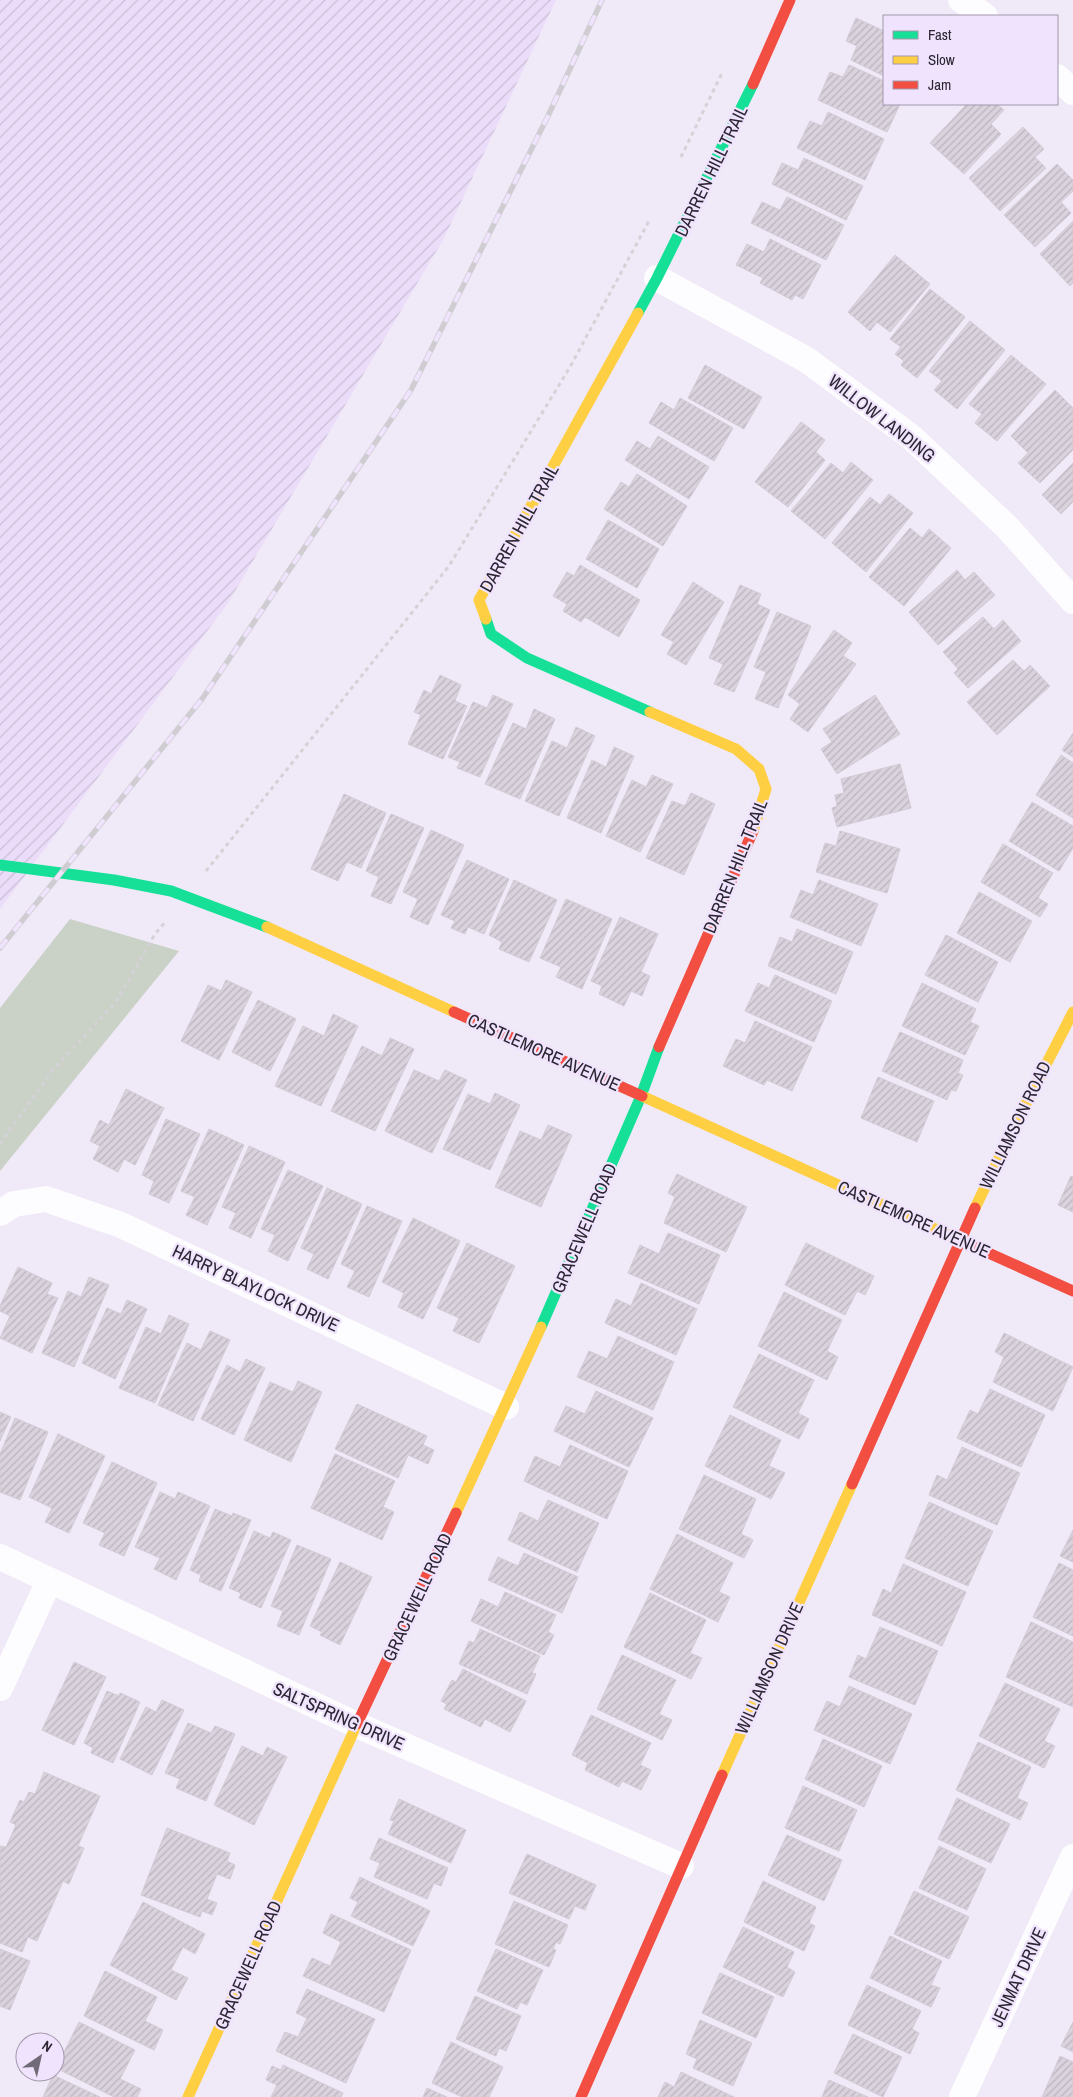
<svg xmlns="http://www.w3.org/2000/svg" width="1073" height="2097" font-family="'Archivo Narrow',sans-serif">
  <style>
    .industrial { fill: url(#industrial-furrows) }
    .green { fill: #cad2c7 }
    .building { fill: url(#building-hatch); stroke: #d2cbd6 }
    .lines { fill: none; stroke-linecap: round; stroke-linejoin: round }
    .path { stroke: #d4d2d6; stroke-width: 3; stroke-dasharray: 4 4; stroke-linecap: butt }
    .street { stroke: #fdfcfe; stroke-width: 26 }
    .fast { stroke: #16e098; stroke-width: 11 }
    .slow { stroke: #ffcf43; stroke-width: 11 }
    .jam { stroke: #f24e42; stroke-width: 11 }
    .rail-casing { stroke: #cfcdd2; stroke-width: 5.5 }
    .rail { stroke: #f0e3fd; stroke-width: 4; stroke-dasharray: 11; stroke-linecap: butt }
    .labels { text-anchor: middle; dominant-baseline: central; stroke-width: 4.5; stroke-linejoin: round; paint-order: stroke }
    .street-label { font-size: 18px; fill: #2c2632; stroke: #f0e3fd }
  </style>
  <defs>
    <pattern id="industrial-furrows" width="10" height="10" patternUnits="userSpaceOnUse" patternTransform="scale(1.25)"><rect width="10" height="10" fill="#ebddf9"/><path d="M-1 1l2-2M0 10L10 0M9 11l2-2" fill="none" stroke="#cabed6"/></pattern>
    <pattern id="building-hatch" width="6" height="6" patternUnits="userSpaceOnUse" patternTransform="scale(1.25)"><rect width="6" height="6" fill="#dad2dd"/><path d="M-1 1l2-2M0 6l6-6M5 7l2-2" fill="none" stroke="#bbb4be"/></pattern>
  </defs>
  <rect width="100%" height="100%" fill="#f0e9f7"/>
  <path class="industrial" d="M0,0H556L444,238L228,603L0,909Z"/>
  <path class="green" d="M70,919L179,951L0,1171V1008Z"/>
  <path class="building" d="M856,18L884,31V76L851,60L857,46L846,41Z
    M849,65L884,81V104H900L887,132L818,100L830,72L843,77Z
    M967,104H997L1004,110L991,124L1001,134L964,174L930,143Z
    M828,112L884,139L865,180L797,148L810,121L822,126Z
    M1023,127L1044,149L1035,157L1046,168L1000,211L969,178Z
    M804,158L863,186L846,220L772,184L782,163L798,170Z
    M1057,164L1073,180V191L1061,202L1071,213L1035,247L1004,215Z
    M787,197L844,225L826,260L751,223L762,202L780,210Z
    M1073,221V283L1070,286L1040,254Z
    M770,239L821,265L803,299L795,295L792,300L760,283L763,278L736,265L747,244L764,252Z
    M895,255L930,284L890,332L877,322L870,331L848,312Z
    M930,289L965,317L917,378L901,365L904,361L895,354L901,347L890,339Z
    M970,321L1005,350L957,409L934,390L942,381L929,371Z
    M1011,355L1046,384L997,441L975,423L982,414L969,404Z
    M705,365L762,397L744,429L688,398Z
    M1055,390L1073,408V450L1040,483L1018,463L1028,453L1011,436Z
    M680,398L733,428L714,461L649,423L661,402L674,410Z
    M801,422L825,440L816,452L825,460L788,507L755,482Z
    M658,436L709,467L689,499L625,460L637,441L650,449Z
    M851,462L873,480L825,539L791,511L831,463L843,473Z
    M1073,463V502L1061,514L1042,495Z
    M637,474L687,506L663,546L604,509L621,482L629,487Z
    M889,494L913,513L866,572L832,543L870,497L880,505Z
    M608,520L659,549L637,588L586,559Z
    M910,528L922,538L929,529L951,548L904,606L869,577Z
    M580,565L640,600L619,637L585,617L581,622L563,611L567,604L553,596L567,572L574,576Z
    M957,570L965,580L974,572L995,595L938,645L909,612Z
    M693,582L724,602L686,665L667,654L674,642L661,635Z
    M740,585L761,594L757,604L770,610L734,692L714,684L723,664L709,658Z
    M777,612L811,626L778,708L755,699L766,672L754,667Z
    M983,617L994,629L1003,620L1021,641L968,688L954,673L958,669L943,652Z
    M834,630L852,643L843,656L856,664L808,732L790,719L800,704L788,695Z
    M1013,660L1024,671L1030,665L1050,686L997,735L967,702Z
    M440,675L461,685L455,701L467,706L443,759L408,744L421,715L414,712L424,690L431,694Z
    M493,695L513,704L480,777L457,768L460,762L448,757L473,702L487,708Z
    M875,695L900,734L837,774L821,749L832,742L823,729Z
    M534,709L555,719L520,799L485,784L513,723L526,729Z
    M576,727L595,736L559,816L525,801L552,741L567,748Z
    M1073,733V757L1062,750Z
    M614,747L634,756L601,833L567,818L592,760L606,767Z
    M1061,755L1073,763V818L1036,795Z
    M900,764L911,808L837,827L832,808L837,806L835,795L844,793L841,779Z
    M652,775L673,784L640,852L606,836L632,780L646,787Z
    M691,793L715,804L684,875L646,858L672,801L685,806Z
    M344,794L386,813L361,868L347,862L338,881L311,869Z
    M1032,802L1073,826V848L1059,871L1009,841Z
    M391,814L424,828L391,904L371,896L379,877L366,871Z
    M431,830L464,845L428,925L410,917L418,899L403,892Z
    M840,831L900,849L887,893L816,872L825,843L836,846Z
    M1003,844L1053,873L1038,898L1048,904L1040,917L981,882Z
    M467,860L509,879L484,934L468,927L465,934L451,928L455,921L441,915Z
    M514,880L557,900L529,962L499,949L502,942L489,935Z
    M819,880L878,904L861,946L790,917L801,890L813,895Z
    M979,892L1032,921L1010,962L957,933Z
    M566,899L612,919L582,989L556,977L561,967L540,958Z
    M620,917L658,934L641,972L650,976L642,996L631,991L624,1006L599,994L602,986L591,981Z
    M797,929L853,952L836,994L768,966L780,937L792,942Z
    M946,935L998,962L978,1002L925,975Z
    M775,975L832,1001L814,1042L745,1011L758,983L769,988Z
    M226,980L252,992L219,1060L181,1041L208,985L221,991Z
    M922,983L976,1009L970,1022L979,1026L965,1055L902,1026Z
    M258,1000L296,1019L270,1071L232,1052Z
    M333,1014L358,1026L321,1106L275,1086L303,1026L324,1036Z
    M755,1021L812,1047L792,1091L767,1080L764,1085L723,1066L736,1039L745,1043Z
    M900,1032L963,1060L958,1073L963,1075L956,1091L951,1090L947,1100L882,1071Z
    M390,1038L414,1049L375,1131L331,1111L362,1046L382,1056Z
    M414,1070L439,1081L445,1070L467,1080L432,1153L385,1131Z
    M878,1077L934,1101L917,1142L861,1118Z
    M126,1089L164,1108L135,1165L124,1159L118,1172L93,1159L100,1146L90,1141L100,1120L109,1125Z
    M495,1093L520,1105L490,1170L443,1149L468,1094L490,1104Z
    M166,1119L200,1134L169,1203L149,1194L154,1181L142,1175Z
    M548,1125L572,1135L541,1207L495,1187L520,1131L541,1140Z
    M209,1129L244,1145L207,1225L186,1215L195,1197L181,1191Z
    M249,1146L285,1162L251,1238L229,1228L236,1213L222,1207Z
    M288,1170L323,1186L288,1261L268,1251L275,1235L261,1229Z
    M677,1174L747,1207L726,1252L664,1223L675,1197L668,1193Z
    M1071,1176L1073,1177V1212L1058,1205Z
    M327,1188L362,1204L328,1279L307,1269L314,1254L301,1248Z
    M367,1206L402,1221L369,1297L347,1287L355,1271L341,1264Z
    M413,1218L460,1241L423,1319L398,1307L404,1293L382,1282Z
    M668,1233L720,1255L699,1304L628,1273L640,1245L659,1254Z
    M467,1243L515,1266L479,1343L453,1331L459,1318L437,1308Z
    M806,1243L874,1276L865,1295L857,1291L845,1315L785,1285Z
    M18,1267L52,1283L47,1294L58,1298L32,1353L0,1338L10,1316L0,1311V1306Z
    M89,1277L109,1285L74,1367L42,1353L68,1291L81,1297Z
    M641,1283L697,1309L676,1355L605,1323L616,1299L631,1306Z
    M784,1292L842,1320L827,1351L838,1357L827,1380L758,1346Z
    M127,1300L147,1309L115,1379L82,1363L107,1308L121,1314Z
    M169,1315L189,1324L155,1403L119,1388L146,1327L161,1334Z
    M210,1331L230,1340L193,1421L158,1405L187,1343L201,1350Z
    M1004,1333L1073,1367L1053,1411L993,1382L1004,1357L995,1352Z
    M618,1336L674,1362L653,1410L577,1377L589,1351L607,1359Z
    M759,1354L814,1380L798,1413L809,1419L799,1439L733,1407Z
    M246,1359L265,1368L234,1435L201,1419L227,1365L240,1372Z
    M298,1381L322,1392L291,1462L244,1440L270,1382L293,1392Z
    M990,1389L1045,1415L1021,1467L957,1438L970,1410L978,1414Z
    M596,1391L653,1418L629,1467L554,1431L566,1406L585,1414Z
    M357,1404L427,1436L423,1445L434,1450L428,1464L408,1455L398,1478L335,1449Z
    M0,1412L11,1417L0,1441Z
    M730,1415L781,1440L769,1466L785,1473L771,1499L705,1466Z
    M15,1418L48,1432L20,1500L0,1492V1454Z
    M58,1434L105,1456L69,1533L45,1522L52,1508L29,1497Z
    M570,1445L628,1471L607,1519L524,1481L535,1456L560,1467Z
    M962,1447L1020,1473L997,1525L929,1495L937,1475L947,1480Z
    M335,1454L395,1481L383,1507L394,1512L382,1540L311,1508Z
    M112,1462L157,1483L124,1556L99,1545L105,1533L83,1523Z
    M704,1475L756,1499L741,1534L753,1540L744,1558L679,1529Z
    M160,1492L175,1499L178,1492L210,1506L176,1580L154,1569L160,1558L135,1547Z
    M548,1500L599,1523L577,1572L508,1540L520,1512L538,1521Z
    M929,1502L993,1531L968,1586L905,1558Z
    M215,1509L232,1516L233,1513L251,1520L221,1591L199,1581L201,1575L190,1570Z
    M1073,1530V1562L1060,1556Z
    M254,1531L270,1538L273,1532L291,1540L261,1608L239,1598L241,1593L229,1588Z
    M677,1534L733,1563L719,1592L730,1597L718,1622L650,1589Z
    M297,1545L331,1559L299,1635L277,1626L283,1611L271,1606Z
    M524,1553L578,1577L562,1613L488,1580L498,1557L518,1566Z
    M340,1562L372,1577L340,1645L320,1635L322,1632L310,1626Z
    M1059,1563L1073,1570V1636L1033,1617Z
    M903,1564L966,1592L942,1646L872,1615L883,1589L891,1593Z
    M505,1592L556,1615L548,1632L554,1635L544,1655L471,1621L481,1599L498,1607Z
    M650,1593L706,1620L690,1653L702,1658L691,1679L624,1647Z
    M1031,1622L1073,1642V1707L1006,1677Z
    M880,1627L938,1651L915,1705L849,1677L858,1655L866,1659Z
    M480,1629L540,1656L532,1673L536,1674L527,1694L459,1664L469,1641L474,1643Z
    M622,1655L676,1680L659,1714L672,1720L662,1740L597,1709Z
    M74,1662L106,1677L74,1745L42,1730Z
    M463,1669L526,1701L510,1732L485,1719L481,1727L444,1709L447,1704L441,1701L452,1680L456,1682Z
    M1005,1683L1060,1709L1044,1741L1055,1746L1044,1768L979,1736Z
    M849,1686L912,1714L890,1764L814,1730L827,1701L840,1707Z
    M107,1691L119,1696L120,1693L140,1702L113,1763L91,1753L93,1748L84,1743Z
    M162,1700L184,1710L152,1775L120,1759L146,1707L156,1712Z
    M591,1715L651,1743L640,1765L651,1770L641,1790L622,1781L619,1787L585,1770L588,1763L572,1755Z
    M188,1723L211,1733L215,1726L235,1734L206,1801L176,1788L180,1779L165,1773Z
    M823,1739L882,1766L864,1807L805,1779Z
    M978,1742L1031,1767L1017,1798L1028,1803L1020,1820L956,1790Z
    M242,1746L263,1756L267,1747L287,1757L254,1825L214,1805Z
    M44,1772L100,1796L78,1846L84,1848L69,1884L63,1881L37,1941L28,1937L22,1952L0,1943V1846L6,1847L16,1825L10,1822L20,1800L24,1802L29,1792L35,1794Z
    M803,1786L857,1810L839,1851L785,1828Z
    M957,1798L1010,1824L991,1863L938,1839Z
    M399,1799L466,1830L451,1863L388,1834L394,1821L390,1820Z
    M167,1828L230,1853L227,1861L235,1865L230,1879L217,1874L207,1899L217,1903L212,1915L202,1911L200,1917L141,1895Z
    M787,1835L842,1860L824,1901L768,1875Z
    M379,1838L448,1868L441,1886L434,1883L427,1899L374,1877L380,1863L370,1859Z
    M939,1846L986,1869L967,1910L919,1888Z
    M527,1854L596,1885L585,1910L575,1906L569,1919L509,1893Z
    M360,1877L430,1911L413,1946L351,1916L358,1902L350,1898Z
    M763,1881L816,1907L809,1923L815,1926L804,1951L744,1922Z
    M914,1891L969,1917L949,1959L894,1934Z
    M514,1901L568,1925L560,1944L556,1942L553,1949L556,1950L549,1967L495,1944Z
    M143,1902L205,1934L195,1954L183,1947L171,1970L188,1978L176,2000L110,1965Z
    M331,1914L411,1950L384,2012L303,1976L312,1958L330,1966L341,1942L323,1933Z
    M743,1927L794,1952L787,1967L795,1972L783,1997L723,1967Z
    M890,1936L942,1961L931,1985L940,1988L931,2007L870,1978Z
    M0,1949L30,1961L10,2010L0,2006Z
    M496,1949L543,1970L527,2005L520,2002L517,2009L477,1991Z
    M105,1971L157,1997L145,2021L163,2030L154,2050L84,2016Z
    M720,1973L774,1997L756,2038L702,2013Z
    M867,1985L921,2011L912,2029L919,2033L910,2054L848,2025Z
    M307,1989L375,2019L346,2083L276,2051L285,2032L298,2037L307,2018L296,2013Z
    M475,1996L521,2016L506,2051L499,2048L496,2056L456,2039Z
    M700,2020L752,2043L733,2086L693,2068L697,2059L686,2054Z
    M79,2022L135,2050L120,2079L141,2089L137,2097H114L56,2068Z
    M1073,2022V2052L1061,2046Z
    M853,2034L902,2057L883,2097L834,2073Z
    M451,2042L503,2067L489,2097H462L432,2083Z
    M1060,2056L1073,2062V2097H1042Z
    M283,2065L343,2093L341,2097H271L277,2085L266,2080L272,2066L281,2070Z
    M681,2072L734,2097H658L665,2082L674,2087Z
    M53,2075L100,2097H43Z
    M829,2080L868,2097H822Z
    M427,2088L447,2097H423Z"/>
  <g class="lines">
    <path class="path" d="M681,157L722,73
      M206,871L449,566L570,367L650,219
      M0,1144L53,1070L116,1002L155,934L166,921"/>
    <path class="street" d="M961,0L985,16
      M1057,77L1073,92
      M657,278L807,360L910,436L1007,527L1073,601
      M0,1213L14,1204L46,1199L121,1225L506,1407
      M0,1557L357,1725L681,1866
      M0,1688L49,1581
      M962,2097L1073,1857"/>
    <path class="fast" d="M638,313L657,278L753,84
      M486,619L491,634L527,658L650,712
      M0,865L114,880L171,891L267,927
      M541,1327L641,1096L659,1047"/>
    <path class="slow" d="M486,619L479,600L638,313
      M650,712L736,749L759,769L766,789L753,831
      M267,927L454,1012
      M642,1096L973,1246
      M975,1208L1015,1125L1073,1012
      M456,1513L541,1327
      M722,1775L852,1484
      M188,2097L357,1724"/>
    <path class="jam" d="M753,84L790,0
      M454,1012L642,1096
      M659,1047L753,831
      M973,1246L1073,1291
      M852,1484L975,1208
      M357,1724L456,1513
      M581,2097L722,1775"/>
    <g class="rail-casing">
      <path id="rail" d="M0,948L202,699L411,390L548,116L602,0"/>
    </g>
    <use href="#rail" class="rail"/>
  </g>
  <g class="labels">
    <g class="street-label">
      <text transform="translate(711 171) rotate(-64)">DARREN HILL TRAIL</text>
      <text transform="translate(882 418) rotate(38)">WILLOW LANDING</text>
      <text transform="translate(519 528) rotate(-61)">DARREN HILL TRAIL</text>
      <text transform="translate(735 866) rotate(-68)">DARREN HILL TRAIL</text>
      <text transform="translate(544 1052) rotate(24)">CASTLEMORE AVENUE</text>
      <text transform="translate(1015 1125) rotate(-64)">WILLIAMSON ROAD</text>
      <text transform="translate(914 1219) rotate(24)">CASTLEMORE AVENUE</text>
      <text transform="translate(584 1228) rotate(-67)">GRACEWELL ROAD</text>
      <text transform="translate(256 1288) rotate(25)">HARRY BLAYLOCK DRIVE</text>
      <text transform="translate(417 1597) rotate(-65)">GRACEWELL ROAD</text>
      <text transform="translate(769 1668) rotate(-66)">WILLIAMSON DRIVE</text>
      <text transform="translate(339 1716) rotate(24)">SALTSPRING DRIVE</text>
      <text transform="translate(248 1965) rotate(-66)">GRACEWELL ROAD</text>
      <text transform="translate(1018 1977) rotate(-65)">JENMAT DRIVE</text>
    </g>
  </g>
  <rect x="883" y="15" width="175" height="90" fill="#f0e3fd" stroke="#a297ac"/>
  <rect x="893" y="31" width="25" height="8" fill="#16e098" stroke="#a297ac"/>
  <text x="928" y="40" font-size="15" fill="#2c2632">Fast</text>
  <rect x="893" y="56" width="25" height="8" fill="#ffcf43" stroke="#a297ac"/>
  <text x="928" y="65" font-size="15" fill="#2c2632">Slow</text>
  <rect x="893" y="81" width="25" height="8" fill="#f24e42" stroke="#a297ac"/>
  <text x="928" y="90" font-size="15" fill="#2c2632">Jam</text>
  <g transform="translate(40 2057) rotate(34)"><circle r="24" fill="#f0e3fd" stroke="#a297ac"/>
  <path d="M0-4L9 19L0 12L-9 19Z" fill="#716a77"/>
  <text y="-8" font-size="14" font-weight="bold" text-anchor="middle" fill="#2c2632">N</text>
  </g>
</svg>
